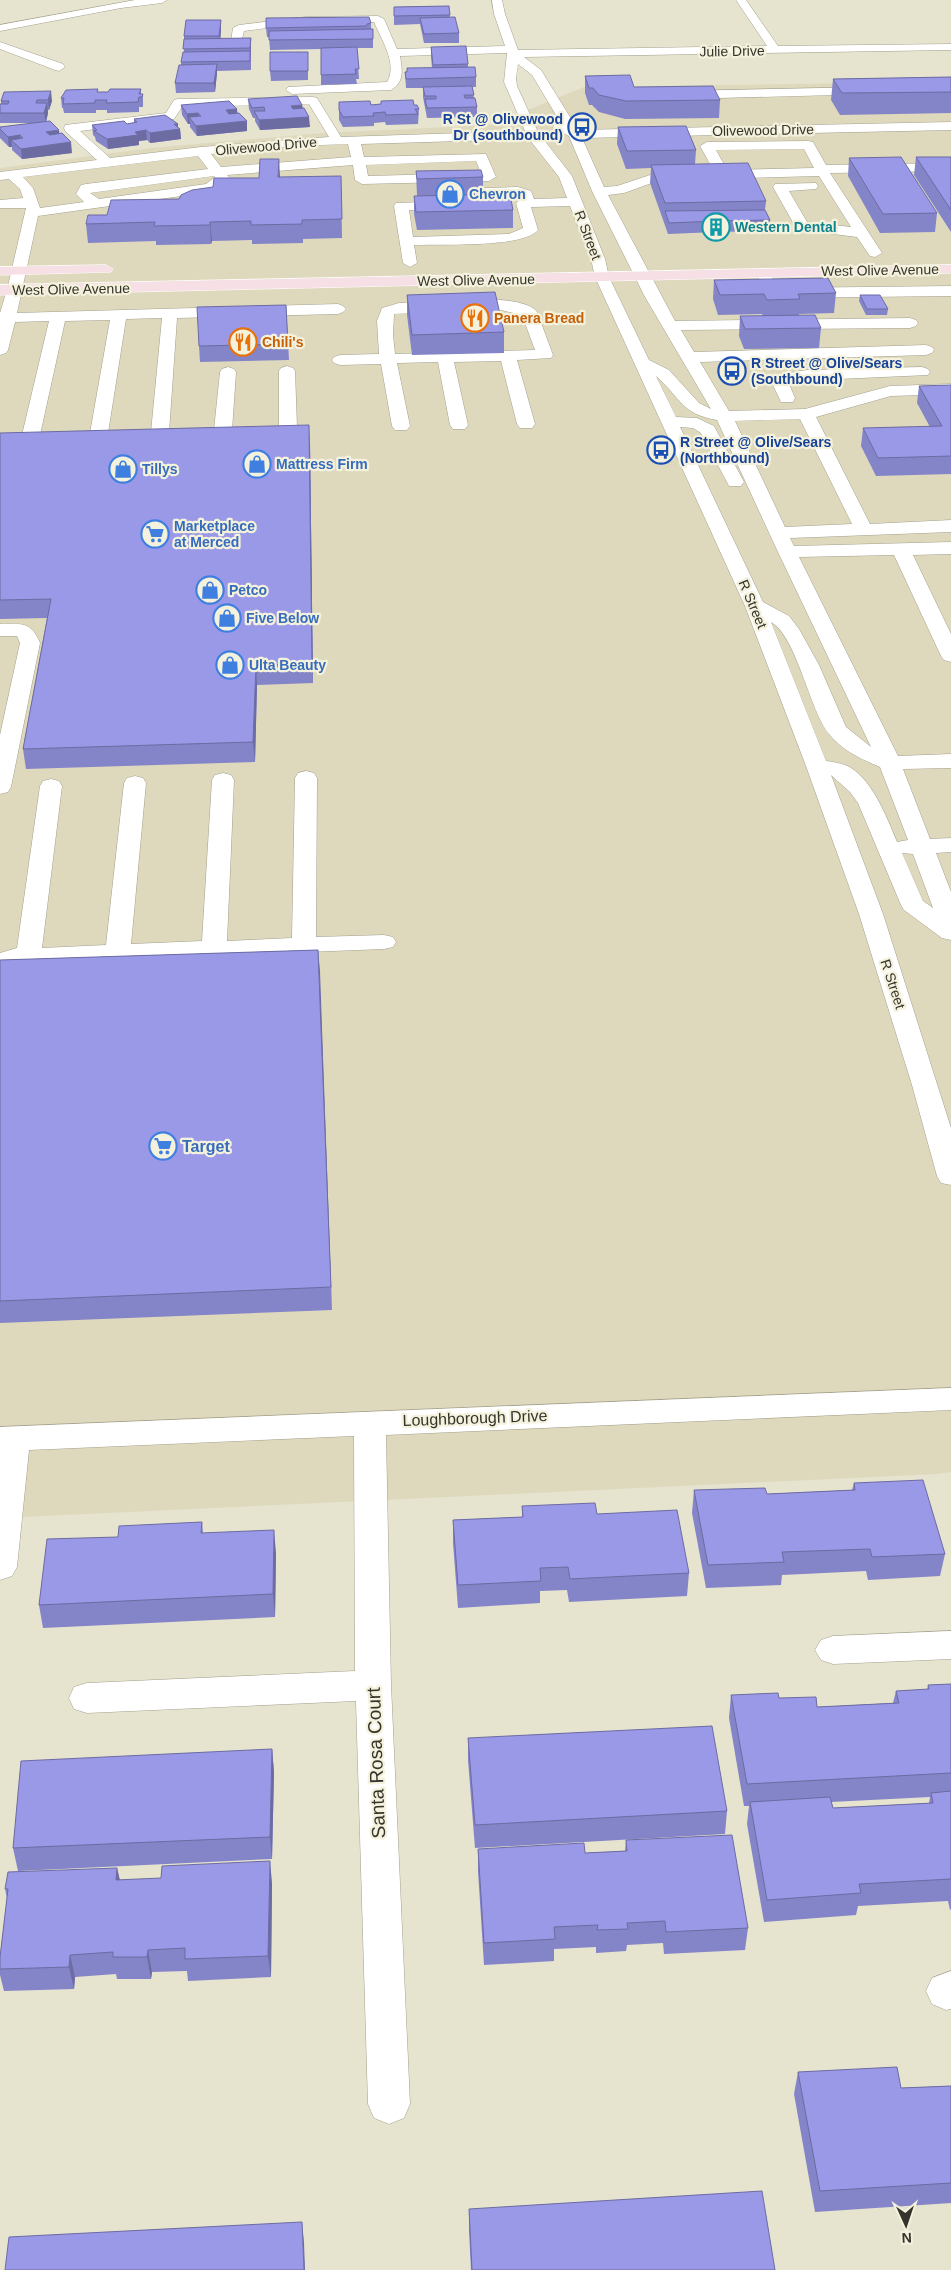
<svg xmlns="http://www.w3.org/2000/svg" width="951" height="2270" font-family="Helvetica,sans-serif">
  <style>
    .built { fill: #ded9bd }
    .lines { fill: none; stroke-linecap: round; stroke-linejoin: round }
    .minor-casing { stroke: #a3a08d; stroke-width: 1 }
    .major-casing { stroke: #fff; stroke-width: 1 }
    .minor { fill: #fff; fill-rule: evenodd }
    .major { fill: #f7dfe6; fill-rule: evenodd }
    .wall { fill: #8484c8; fill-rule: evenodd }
    .shaded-wall { fill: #6c6ba2 }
    .building { fill: #9a99e8; stroke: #6c6ba2 }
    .labels { text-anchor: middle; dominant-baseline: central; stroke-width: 4.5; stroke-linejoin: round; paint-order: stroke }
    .far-street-label { font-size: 14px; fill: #35342c; stroke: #f4f1dc }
    .far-transit-label { font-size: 14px; font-weight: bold; fill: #164399; stroke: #f4f1dc; text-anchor: start }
    .far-shop-label { font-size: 14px; font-weight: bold; fill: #366cbe; stroke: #f4f1dc; text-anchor: start }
    .far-culture-label { font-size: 14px; font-weight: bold; fill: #0d838f; stroke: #f4f1dc; text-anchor: start }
    .far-food-label { font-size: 14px; font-weight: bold; fill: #c56008; stroke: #f4f1dc; text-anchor: start }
    .shop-label { font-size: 16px; font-weight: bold; fill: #366cbe; stroke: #f4f1dc; text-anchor: start }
    .street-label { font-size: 16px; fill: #35342c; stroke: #f4f1dc }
    .near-street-label { font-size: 19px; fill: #35342c; stroke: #f4f1dc }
  </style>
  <rect width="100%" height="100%" fill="#e6e3cf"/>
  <path class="built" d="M951,82V1472L937,1474L0,1518V168L151,148L323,133L491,125L584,87Z"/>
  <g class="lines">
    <g class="minor-casing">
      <path id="minor" d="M135,0H167L162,3L121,8L0,31V25Z
        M492,0H502L505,14L518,50L767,46L736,0H746L778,46L951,44V50L524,57L541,70L578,130L951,122V130L582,138L604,187L617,186L659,172L714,171L700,146L707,142L808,141L813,142L826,165L951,163V171L830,173L882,253L875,257L870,256L857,237L802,230L795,226L773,187L775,184L816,183L818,186L816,189L789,191L807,222L851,227L819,176L660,180L624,193L608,195L675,321L910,318L916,320L918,323L916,326L910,328L681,330L694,352L926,345L932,347L934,350L932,353L926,355L700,362L729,411L805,409L890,386L951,384V394L891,396L816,417L870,524L951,520V532L790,538L794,546L951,542V554L913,555L951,634V662L944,660L941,656L894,555L799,557L898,756L951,754V768L903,769L930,839L951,838V852L936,853L951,892V940L942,938L904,910L901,905L858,803L850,792L831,775L883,914L951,1128V1185L941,1183L937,1176L912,1085L859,914L806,766L745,606L595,277L591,259L570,206L531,207L538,230C524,248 439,244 414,245L417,263L410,267L403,263L394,206L396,203L452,201L459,205L452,209L409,210L413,237L509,234L523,228L516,203L521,199L520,196H465L458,192L460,189L518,187L531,191L534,199L567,198L559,177L529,139L361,144L364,157L486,154L496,177L489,181L362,184L355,180L353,165L227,175L230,178L228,181L210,192L38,216L17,313L338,304L343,306L346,309L343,312L338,314L177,318L169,432L166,436H154L151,432L162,318L126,319L108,433L105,437H93L90,433L110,320L65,321L40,435L37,439H25L22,435L49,321L15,322L8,350L6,353L0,355V313L7,290L26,208H0V200L23,198L20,189L9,179L0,180V172L97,160L65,131L64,128L65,125L166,113L174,100L178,99L313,97L317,98L341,137L525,131L504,82L507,53L400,56C402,69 405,82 391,90L292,94L286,90L288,87L387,82C398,64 381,39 374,22L305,23L244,31L241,43L237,44L231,41L233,28L239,25L305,17L378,16L384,19L397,49L505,46L494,14ZM518,64L532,75L562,125H554L553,128L569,136L592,191L645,297L711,409L699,403L669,370L649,360L609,277L605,259L572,176L544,140L550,141L556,137L555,134L538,132L517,86L516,78ZM309,104L329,137L201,147L110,158L80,131L170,120L174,119L182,107ZM348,144L351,157L221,167L211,154L297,146ZM804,149L814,168L727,170L716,150ZM198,156L208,169L86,184L81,185L76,194L84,202L40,208L33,188L23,177ZM476,161L481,173L368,176L366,165ZM214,176L215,177L206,184L99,199L90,193ZM656,376C681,398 681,414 717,420L778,552L871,747L846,727L819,665L799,629L789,616L763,602L680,427L693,428L701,433L729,486H741L744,482L714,426L697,418L676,417ZM800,419L852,524L785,527L735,421ZM771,622C796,635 810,711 829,734C843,751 861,759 880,767L908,840L897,842C887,818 871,775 845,765C840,763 832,762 826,761ZM902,853L913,854L933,908L923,901Z
        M0,42L63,64L65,67L59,71L55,70L0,49Z
        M870,87L874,88L876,91L874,94L680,99L674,95L680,91Z
        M763,269L768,270L779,288L951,286V296L774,298L769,296L756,273Z
        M466,299C482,299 527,298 537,312L553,355L551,358L517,360L535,424L532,428H520L517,424L501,361L454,362L468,425L465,429H453L450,425L438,362L397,363L410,426L407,430H395L392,426L381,364L340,365L334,363L332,360L334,357L340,355L379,354L377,321L382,308L399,303ZM484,309L501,310L522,315L535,350L395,354L393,335L394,314Z
        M287,366L293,368L295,371L297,428L294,432H282L279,428V371L281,368Z
        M228,367L234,369L236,372L232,430L229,434H217L214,430L220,372L222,369Z
        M922,367L928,369L930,372L928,375L793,381L789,384L795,398L793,402H781L772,383L783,374L807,370Z
        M0,624C21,624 31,621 40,643L11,787L8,792L0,794V735L20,643L17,636H0Z
        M306,771L314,773L317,778L316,937L384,935L393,937L396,942L393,947L384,949L18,963L0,968V953L17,948L40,786L43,781L51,779L59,781L62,786L42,948L106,945L124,783L127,778L135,776L143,778L146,783L131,944L202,941L212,780L215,775L223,773L231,775L234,780L227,941L292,938L295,778L298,773Z
        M951,1388V1410L386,1435L391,1685L410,2104L404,2118L389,2124L374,2118L368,2104L356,1701L87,1713L74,1709L69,1698L74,1687L87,1683L355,1671L354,1436L29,1450L17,1567L12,1576L0,1580V1427Z
        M951,1631V1659L833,1664L821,1660L815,1650L821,1640L833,1636Z
        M951,1971V2009L946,2010L932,2004L926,1991L932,1978Z"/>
    </g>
    <g class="major-casing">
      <path id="major" d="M106,265L113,269L111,272L0,275V267Z
        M951,265V273L0,295V285Z"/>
    </g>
    <use href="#minor" class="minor"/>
    <use href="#major" class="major"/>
  </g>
  <path class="wall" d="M449,6L450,17L459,33V43H424L420,24L394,25V7Z
    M221,20V29L220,39L251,38V70L217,71L215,92L176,93L175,83L181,65V62L184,52V36Z
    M371,23V29H373V48H357L359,79H356L357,84L321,85V49L270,50L269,37H267L266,28Z
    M431,47L468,64V67L476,77V87H472L474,98L477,107V117L427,118L423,97V88H406L405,72L432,68L431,56Z
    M308,52V80L271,81L270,71Z
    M585,76L634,87L720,100L719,118L625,119L599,112L592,105H589L585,93Z
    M951,77V113L840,115L831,100L833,79Z
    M98,89V92H108L141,89V94H143V107H139V112L107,113V110H96V113H64L63,108H62L61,98Z
    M4,92L52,101L49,110H48V113L46,122L59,134L72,153L22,159L12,150V147H9L0,138V127L40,123H0V104H1V101Z
    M248,99L302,105L303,108L310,127L260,130L255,121V118H253L249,109Z
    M381,101L419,109L418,124L386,125L385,122L374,123V126L343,127L339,120V102L371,105L381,104Z
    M181,105L237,109V113L247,131L197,136L190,127V124H188L182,115Z
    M134,119L178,124V128L180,129L181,139L150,143L147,140L139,141V145L108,149L96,141L95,137L93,135L92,125L127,124L134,123Z
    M618,127L696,150L695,164L766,201L765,210L770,220L769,231L716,232L668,234L650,183L651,168L626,169L617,144Z
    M916,157H951V232L914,175Z
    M849,158L937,213L935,232L880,233L848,176Z
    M416,171L483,177V194L513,210V228L417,230L414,214V196H417Z
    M341,176L342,238L303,239V243L252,244V240L212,241L211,244L156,245V241L88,243L86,224L107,215L179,199L213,187L259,178Z
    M714,280L836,293L834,313L799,314V315L821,328L819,348L744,349L739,336L740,316H763L762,314L718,315L713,299Z
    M407,295L504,332V353L412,355L407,315Z
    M860,295L888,309L887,315H866L859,301Z
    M286,305L289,360L200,362L199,346Z
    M951,385V474L876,476L861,446L863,428L930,427L917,403L919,386Z
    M0,433L310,443L313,683L257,685L255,762L26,769L23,749L47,618L0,619Z
    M318,950L332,1310L0,1323V960Z
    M854,1483L945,1554L940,1576L868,1580L866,1571L782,1575L781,1585L706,1588L692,1513L694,1490L767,1494L852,1490Z
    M522,1506L597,1514L689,1573L687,1596L569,1602L567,1590L540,1591V1603L458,1608L453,1543V1520L522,1517Z
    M202,1522L203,1533L276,1553L275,1617L43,1628L39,1605L118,1537Z
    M951,1684V1909L950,1910L948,1901L858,1906L856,1915L764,1922L747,1824L749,1806H744L729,1718L731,1695L779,1698L817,1707L893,1703L896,1691L927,1690L928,1685ZM930,1797L929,1803L833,1808L831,1802Z
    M468,1738L727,1811L725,1834L475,1848L468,1760Z
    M272,1749L274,1772L272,1859L18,1871L13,1848Z
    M626,1840L748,1928L745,1950L664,1954L663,1943L627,1945L626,1951L596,1953V1947L554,1949V1961L484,1965L478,1871V1849L585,1853L625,1851Z
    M117,1868L120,1880L272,1883L271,1977L188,1981L187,1971L152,1972L151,1979H117L116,1974L75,1977L74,1989L4,1991L0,1975V1957L7,1898L5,1889Z
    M798,2072L901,2088L951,2086V2203L815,2212L794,2094Z
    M469,2209L775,2270H471L469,2230Z"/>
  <path class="shaded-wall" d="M221,20V29L220,45L219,36Z
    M251,38V57L250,48Z
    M217,64V74L215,92L214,83Z
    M51,91L52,101L49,110L48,100Z
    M47,103L48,113L46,122L44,113Z
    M302,105L303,115H291V106Z
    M237,109L238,119L227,120L226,110Z
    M198,113L199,123L189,117L190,124H188L187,114Z
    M309,117L310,127L260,130L259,120Z
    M247,121V131L197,136L196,126Z
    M174,124H178V130L180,129L181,139L150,143V133Z
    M59,130L60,140L48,142L46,132Z
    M146,130L147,140L139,141V145L108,149L107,139L135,132Z
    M20,135L21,145L11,140L12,147H9L8,137Z
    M71,142L72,153L22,159L21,149Z
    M279,159L280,177L279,196L278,177Z
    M210,222L212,241L211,244L210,225Z
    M309,425L310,443L313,683L312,664Z
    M256,665L257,685L255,762L253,742Z
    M318,950L320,971L332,1310L331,1287Z
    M274,1530L276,1553L275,1617L273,1594Z
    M272,1749L274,1772L272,1859L270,1837Z
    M270,1861L272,1883L271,1977L268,1956Z
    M117,1868L122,1891L116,1880Z
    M148,1950L152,1972L151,1979L147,1957Z
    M70,1955L75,1977L74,1989L69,1967Z
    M302,2222L304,2243L305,2270H304Z"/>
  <path class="building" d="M449,6L450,15L394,16V7Z
    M369,17L371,23L367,24L366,26L266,28V18Z
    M455,17L459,33L424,34L420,18Z
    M186,20H221L219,36H184Z
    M373,29V39L269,40V31Z
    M251,38L250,48L183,49L184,39Z
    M466,46L468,64L433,65L431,47Z
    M357,47L359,69H355L356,74L321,75V48Z
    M250,51V61L181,62L183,52Z
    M270,52H308V71H270Z
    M217,64L214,83H175L179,65Z
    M475,67L476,77L406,79L405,72H407V68Z
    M630,75L634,87L713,86L720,100L626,101L599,95L593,88H589L585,76Z
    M951,77V92L842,93L833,79Z
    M472,86L474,95H464L465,98H475L477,107L427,108L425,99H436V96H425L423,87Z
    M98,89L97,92H108L110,89H141L139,94H143L142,97H139L138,102L106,103L107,100H95V103L63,104L64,98H61L66,90Z
    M51,91L48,100H37L36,103H47L44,113H0V104H8L9,101H1L4,92Z
    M297,96L302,105L291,106L293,109L304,108L309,117L259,120L254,111H265L264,107L252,108L248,99Z
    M413,100L414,105H417L419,109H415L418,114L386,115L385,112L373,113L374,116L343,117L339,110V102L370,101L371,105L381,104V101Z
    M229,101L237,109L226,110L229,114L239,113L247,121L196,126L189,117L201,116L198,113L187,114L181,105Z
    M165,115L178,124H174L180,129L150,133L146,130L135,132L138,135L107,139L94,131L97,130L92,125L124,121L127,124L137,122L134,119Z
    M50,121L59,130L46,132L50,135L62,133L71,142L21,149L11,140L23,138L20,135L8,137L0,129V127Z
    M686,126L696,150L627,151L618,127Z
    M901,157L937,213L883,214L849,158Z
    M916,157H951V210Z
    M260,159H279L278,177L341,176L342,219L302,220V224L251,225V221L210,222V225L154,226L155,222L86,224L88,215H107L111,200L179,199L181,195L192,190L213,187L214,178H259Z
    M748,163L766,201L665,203L651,165Z
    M481,170L483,177L417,179L416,171Z
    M510,194L513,210L416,212L414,196Z
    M765,210L770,220L717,221L669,223L665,211Z
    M828,278L836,293L798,294L800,299L767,300L764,294L720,295L714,280Z
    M495,292L504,332L412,335L407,295Z
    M860,295H880L888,309H867Z
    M286,305L288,344L199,346L197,307Z
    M815,315L821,328L745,329L740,316Z
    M951,385V456L878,458L863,428L942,426L919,386Z
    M309,425L312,664L256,665L253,742L23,749L51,599L0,600V433Z
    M318,950L331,1287L0,1301V960Z
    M923,1480L945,1554L872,1557L870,1549L782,1552L784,1562L708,1565L694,1490L765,1488L767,1494L855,1490L854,1483Z
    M595,1503L597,1514L677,1510L689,1573L570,1579L568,1567L540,1568L541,1581L458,1585L453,1520L523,1517L522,1506Z
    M202,1522L201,1533L274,1530L273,1594L39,1605L47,1539L118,1537L119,1526Z
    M951,1684V1773L747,1784L731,1695L778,1693L779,1698L816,1697L817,1707L899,1703L896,1691L929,1689L928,1685Z
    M712,1726L727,1811L475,1825L468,1738Z
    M272,1749L270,1837L13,1848L21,1761Z
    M951,1791V1879L859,1884L861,1893L767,1900L750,1802L830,1797L833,1808L933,1803L931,1793Z
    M732,1835L748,1928L666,1932L665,1921L627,1923L628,1929L597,1930L598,1925L554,1927L555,1939L484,1943L478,1849L584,1843L585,1853L627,1851L626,1840Z
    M270,1861L268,1956L185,1959V1948L148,1950L147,1957H113V1952L70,1955L69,1967L0,1969V1957L8,1889H5L8,1872L117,1868L116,1880L161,1878L162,1866Z
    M897,2067L901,2088L951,2086V2183L820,2191L798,2072Z
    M762,2191L775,2270H472L469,2209Z
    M302,2222L304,2270H5L9,2237Z"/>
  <defs>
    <g id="bus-ring" transform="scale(1.4375)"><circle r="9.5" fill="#f4f1dc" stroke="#1a4fb4" stroke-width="1.5"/><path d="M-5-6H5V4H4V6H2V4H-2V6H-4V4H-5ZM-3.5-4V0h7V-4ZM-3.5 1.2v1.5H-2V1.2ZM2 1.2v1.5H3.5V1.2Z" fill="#1a4fb4"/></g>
    <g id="shop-ring" transform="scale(1.4375)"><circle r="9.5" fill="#f4f1dc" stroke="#3f7fe0" stroke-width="1.5"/><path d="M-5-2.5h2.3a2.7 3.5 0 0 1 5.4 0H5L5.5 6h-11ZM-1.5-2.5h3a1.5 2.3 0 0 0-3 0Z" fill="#3f7fe0"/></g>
    <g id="building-ring" transform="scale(1.4375)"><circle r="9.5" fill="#f4f1dc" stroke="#0f9aa8" stroke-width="1.5"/><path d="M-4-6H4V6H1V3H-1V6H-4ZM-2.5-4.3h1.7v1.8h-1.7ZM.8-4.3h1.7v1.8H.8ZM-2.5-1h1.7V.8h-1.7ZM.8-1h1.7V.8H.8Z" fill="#0f9aa8"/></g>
    <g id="restaurant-ring" transform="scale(1.4375)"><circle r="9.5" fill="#f4f1dc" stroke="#e8710a" stroke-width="1.5"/><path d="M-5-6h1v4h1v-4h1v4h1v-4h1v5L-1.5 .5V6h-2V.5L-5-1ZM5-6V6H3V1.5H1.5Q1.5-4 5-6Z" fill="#e8710a"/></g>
    <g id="supermarket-ring" transform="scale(1.4375)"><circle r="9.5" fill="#f4f1dc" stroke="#3f7fe0" stroke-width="1.5"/><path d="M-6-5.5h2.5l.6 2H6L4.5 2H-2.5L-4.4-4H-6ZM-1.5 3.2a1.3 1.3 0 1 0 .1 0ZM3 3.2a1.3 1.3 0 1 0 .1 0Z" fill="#3f7fe0"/></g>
  </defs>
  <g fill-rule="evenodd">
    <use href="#bus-ring" x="582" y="127"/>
    <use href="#shop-ring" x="450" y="194"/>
    <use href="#building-ring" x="716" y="227"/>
    <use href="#restaurant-ring" x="475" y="318"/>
    <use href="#restaurant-ring" x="243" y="342"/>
    <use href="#bus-ring" x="732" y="371"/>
    <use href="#bus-ring" x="661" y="450"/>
    <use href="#shop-ring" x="257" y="464"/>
    <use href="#shop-ring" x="123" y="469"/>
    <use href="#supermarket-ring" x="155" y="534"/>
    <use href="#shop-ring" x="210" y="590"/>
    <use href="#shop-ring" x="227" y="618"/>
    <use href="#shop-ring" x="230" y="665"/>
    <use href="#supermarket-ring" x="163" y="1146"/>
  </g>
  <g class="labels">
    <g class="far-street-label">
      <text transform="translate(732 51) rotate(-1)">Julie Drive</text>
      <text transform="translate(763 130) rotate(-1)">Olivewood Drive</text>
      <text transform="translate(266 146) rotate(-5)">Olivewood Drive</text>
      <text transform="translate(588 235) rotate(69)">R Street</text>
      <text transform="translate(880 270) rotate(-1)">West Olive Avenue</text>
      <text transform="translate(476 280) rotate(-1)">West Olive Avenue</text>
      <text transform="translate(71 289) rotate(-1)">West Olive Avenue</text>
      <text transform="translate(753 604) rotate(67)">R Street</text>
      <text transform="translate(893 984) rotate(72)">R Street</text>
    </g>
    <g class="far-transit-label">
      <text x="563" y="119" text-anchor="end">R St @ Olivewood<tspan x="563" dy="16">Dr (southbound)</tspan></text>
      <text x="751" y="363">R Street @ Olive/Sears<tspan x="751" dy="16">(Southbound)</tspan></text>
      <text x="680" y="442">R Street @ Olive/Sears<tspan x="680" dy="16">(Northbound)</tspan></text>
    </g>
    <g class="far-shop-label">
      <text x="469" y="194">Chevron</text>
      <text x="276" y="464">Mattress Firm</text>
      <text x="142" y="469">Tillys</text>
      <text x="174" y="526">Marketplace<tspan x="174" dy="16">at Merced</tspan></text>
      <text x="229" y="590">Petco</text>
      <text x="246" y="618">Five Below</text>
      <text x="249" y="665">Ulta Beauty</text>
    </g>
    <g class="far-culture-label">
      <text x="735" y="227">Western Dental</text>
    </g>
    <g class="far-food-label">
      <text x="494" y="318">Panera Bread</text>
      <text x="262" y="342">Chili's</text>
    </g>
    <g class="shop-label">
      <text x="182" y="1146">Target</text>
    </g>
    <g class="street-label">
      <text transform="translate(475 1418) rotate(-2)">Loughborough Drive</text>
    </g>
    <g class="near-street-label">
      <text transform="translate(376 1763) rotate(-92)">Santa Rosa Court</text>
    </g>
  </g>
  <g transform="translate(906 2225) rotate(177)" stroke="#f4f1dc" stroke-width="4" paint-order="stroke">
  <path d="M0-4L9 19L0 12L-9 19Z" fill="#35342c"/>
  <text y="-8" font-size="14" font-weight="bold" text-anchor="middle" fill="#35342c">N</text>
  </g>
</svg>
